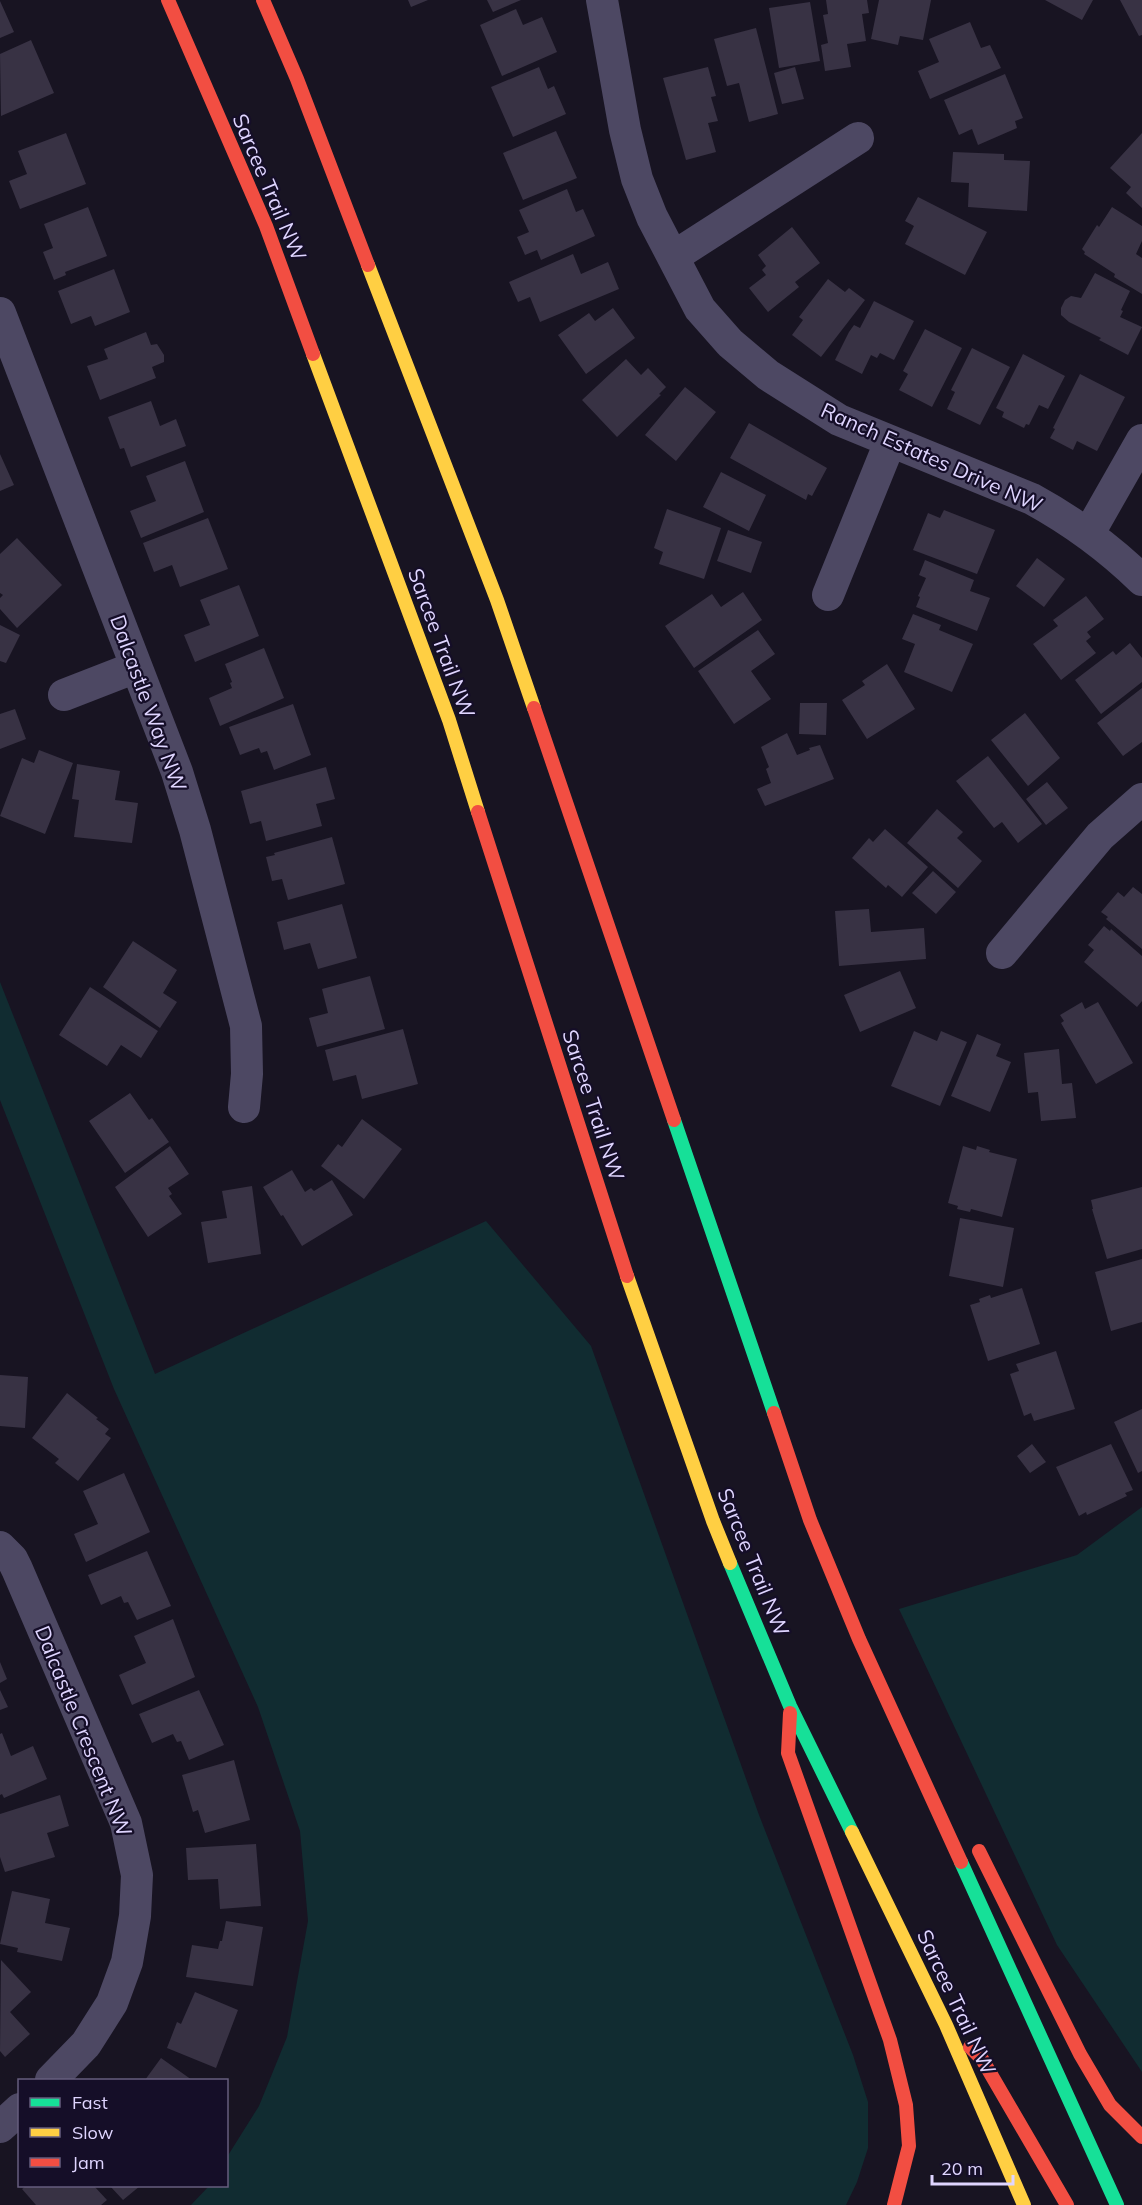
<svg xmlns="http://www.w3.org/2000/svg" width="1142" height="2205" font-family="Mulish,sans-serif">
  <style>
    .green { fill: #112c31 }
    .building { fill: #383244 }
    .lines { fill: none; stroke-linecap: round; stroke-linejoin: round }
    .street { stroke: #4d4863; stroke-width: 32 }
    .fast { stroke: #16e098; stroke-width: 14 }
    .slow { stroke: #ffcf43; stroke-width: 14 }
    .jam { stroke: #f24e42; stroke-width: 14 }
    .labels { text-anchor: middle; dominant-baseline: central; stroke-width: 4.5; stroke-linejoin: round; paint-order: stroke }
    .street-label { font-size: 21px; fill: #dfd5ff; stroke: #150e28 }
  </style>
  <rect width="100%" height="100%" fill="#181422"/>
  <path class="green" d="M0,982L155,1374L486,1221L591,1346L759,1815L853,2055L868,2102V2148L857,2182L846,2205H191L209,2186H226L227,2157L259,2106L287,2037L308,1921L300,1831L258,1707L114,1389L0,1100Z
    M1142,1507V2072L1057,1945L899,1609L1077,1555Z"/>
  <path class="building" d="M408,0H428L411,7Z
    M487,0H521L493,12Z
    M826,0H867L869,13L862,14L866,41L847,44L851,67L825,71L821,45L828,43L823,15L828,14Z
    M879,0H931L923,40L900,36L898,45L871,39Z
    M1045,0H1093L1082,20Z
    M1120,0H1142V35L1139,36Z
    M0,1L14,32L0,38Z
    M810,2L820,61L779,68L769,8Z
    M516,9L523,25L542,17L557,52L502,76L480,25Z
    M970,22L981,48L990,45L1001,68L930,99L918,71L939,62L929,39Z
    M756,28L778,114L749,122L739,83L727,86L714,39Z
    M31,40L54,93L1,116L0,54Z
    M539,67L548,89L554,86L566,114L513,137L491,87Z
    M708,67L716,96L711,97L718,121L708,123L716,152L686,160L663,78Z
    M795,67L804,99L782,104L774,73Z
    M1005,74L1023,118L1015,121L1017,128L978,145L972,129L959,135L944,100Z
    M556,131L577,178L523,200L503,153Z
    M66,133L86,184L20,209L9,181L27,174L18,151Z
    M1142,133V208L1126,193L1131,187L1110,168Z
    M953,152L1004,154V160L1030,161L1027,211L968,207L969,183L951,182Z
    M567,189L576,212L583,209L595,236L541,260L537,250L525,255L517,237L529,232L519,210Z
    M918,197L987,232L965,275L905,244L914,226L905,221Z
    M88,207L107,256L65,272L66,275L54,280L43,252L53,248L44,224Z
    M1112,207L1142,226V241L1136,254L1142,258V294L1114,277L1115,274L1084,254L1085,252L1082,249L1097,225L1099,227Z
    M792,227L820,263L795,282L799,287L768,312L749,288L766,275L762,270L766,266L758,255Z
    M573,254L581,274L608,262L619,289L540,322L530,297L518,302L509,282Z
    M114,269L130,312L95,326L91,316L71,324L58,291Z
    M1095,273L1130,291L1121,310L1123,311L1120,317L1142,327L1128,355L1099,340L1101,338L1069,322L1061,315V308L1065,300L1071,296L1081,298Z
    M828,279L845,292L849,288L865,300L821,357L792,335L803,320L799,317Z
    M874,301L914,321L894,360L880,353L877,358L871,355L862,374L835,360L849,332L854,325L860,328Z
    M613,308L635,338L586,374L558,335L589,313L595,321Z
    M925,329L962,348L932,407L899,390L908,374L903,371Z
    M146,332L151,345L157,344L164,355V362L152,367L156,378L100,400L87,366L108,359L104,349Z
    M972,348L1010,367L980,425L947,409L955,392L951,390Z
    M1023,354L1065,376L1048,409L1039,405L1029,425L1026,424L1024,428L1002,417L1004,412L996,408Z
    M626,359L641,375L648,368L666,387L659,394L661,395L617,437L582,400Z
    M1080,374L1125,397L1097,451L1077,441L1073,450L1050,438L1055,429L1053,428Z
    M685,387L716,412L676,461L645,435Z
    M151,401L160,426L176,419L186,446L131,467L124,448L120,449L108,417Z
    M749,423L827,468L812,496L808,494L806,500L730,458Z
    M0,454L14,485L0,491Z
    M185,461L204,512L141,538L130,511L156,501L146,476Z
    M721,472L766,495L749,531L703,507Z
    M667,509L721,528L704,579L659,564L663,552L654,548Z
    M944,510L995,530L977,574L913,550L928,513L940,518Z
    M208,518L228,569L180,587L172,565L154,572L143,543Z
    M728,530L762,542L751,573L717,561Z
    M17,538L62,585L17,628L0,609V598L3,595L0,593V554Z
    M1037,558L1065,579L1044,607L1016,586Z
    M925,560L974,580L970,591L990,598L977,631L916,607L920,597L918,596L926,578L919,575Z
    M239,585L259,636L195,662L184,635L210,625L200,600Z
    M743,592L762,620L694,668L665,626L712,594L721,607Z
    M1086,596L1104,619L1087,632L1091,637L1086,641L1096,653L1061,680L1033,644L1058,626L1053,620Z
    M913,614L941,625L939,630L973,644L952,692L904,672L915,644L902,639Z
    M0,625L20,635L6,663L0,661Z
    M758,630L775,654L751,671L771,699L734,724L698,671Z
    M1130,643L1142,658V682L1101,714L1075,680L1113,651L1116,655Z
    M264,648L284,698L220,726L209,698L232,688L230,683L232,682L225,664Z
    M887,664L915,709L867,739L842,700L865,685L862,681Z
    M1142,688V742L1123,756L1097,723Z
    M800,703H827L826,735L799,734Z
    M293,704L311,755L274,770L267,751L261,753L259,748L240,755L229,727Z
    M15,709L26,739L0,749V714Z
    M1025,713L1060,758L1028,786L991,740Z
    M787,733L797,755L810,750L809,748L820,745L834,779L765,806L757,789L771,783L766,769L769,767L761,747Z
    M39,750L73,763L45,834L0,816L22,758L34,763Z
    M988,756L1042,824L1018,843L1002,822L994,828L956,781Z
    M77,764L120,771L115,800L138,803L132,843L74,837L79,800L72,799Z
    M326,767L335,799L316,804L322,826L266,841L261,821L250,824L241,791Z
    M1047,782L1068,808L1046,825L1026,799Z
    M937,809L963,832L957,838L982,861L958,888L907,843Z
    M885,829L928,867L902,897L888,885L886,888L852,858L869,838L873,842Z
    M332,837L345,884L288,900L282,879L272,881L266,857L275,855L274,853Z
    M933,871L956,892L936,914L912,893Z
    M1133,887L1142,894V949L1106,919L1108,917L1101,912L1118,892L1124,897Z
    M342,904L357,958L318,969L310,943L284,950L277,922Z
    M869,909L871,932L924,928L926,959L839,966L835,911Z
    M1104,926L1110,931L1111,929L1142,956V1001L1137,1007L1084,962L1094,950L1088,945Z
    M133,941L177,970L163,993L177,1002L160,1028L103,987Z
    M900,971L916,1008L860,1032L844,995Z
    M370,976L385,1029L317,1047L309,1018L328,1013L322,989Z
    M90,987L158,1031L141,1058L121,1045L107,1066L59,1035Z
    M1082,1002L1085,1009L1098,1002L1133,1063L1096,1084L1061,1023L1064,1021L1060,1015Z
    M403,1029L418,1084L362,1099L356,1075L333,1081L325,1050Z
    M914,1031L937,1041L941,1031L967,1042L940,1106L891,1086Z
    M977,1034L1001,1044L996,1056L1011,1062L990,1112L951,1096Z
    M1059,1049L1062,1084L1072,1083L1076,1118L1041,1121L1038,1092L1028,1093L1024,1053Z
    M130,1093L149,1120L152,1118L169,1142L125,1173L89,1121Z
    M362,1119L402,1149L364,1199L321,1166L338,1144L342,1147Z
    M170,1146L189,1174L168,1188L172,1194L169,1196L182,1214L148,1237L115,1187Z
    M963,1146L976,1150L977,1146L990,1150L989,1152L1017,1159L1002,1217L971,1209L970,1212L957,1209L958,1206L948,1203Z
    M292,1170L305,1192L311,1188L314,1191L332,1180L353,1215L302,1246L283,1215L281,1216L263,1187Z
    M252,1186L261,1254L208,1263L201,1222L227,1218L222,1191Z
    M1142,1187V1249L1107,1259L1092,1209H1093L1091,1200Z
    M960,1218L1014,1228L1003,1287L949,1276Z
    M1142,1259V1322L1111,1331L1095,1272Z
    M1022,1288L1040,1344L988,1361L970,1305L980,1302L979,1299L990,1295L991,1298Z
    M1056,1351L1075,1409L1034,1421L1031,1413L1024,1416L1010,1374L1019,1371L1016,1364Z
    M0,1375L28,1377L25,1428L0,1426Z
    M67,1393L98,1418L96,1419L109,1429L105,1434L111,1438L78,1481L55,1463L59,1459L32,1438Z
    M1142,1409V1471L1138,1473L1114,1422Z
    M1032,1444L1046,1462L1030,1473L1017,1456Z
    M1111,1444L1133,1490L1125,1493L1127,1496L1087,1515L1086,1512L1079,1516L1056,1467Z
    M124,1473L150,1532L86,1562L74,1534L98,1524L83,1491Z
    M147,1551L171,1606L137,1620L128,1602L124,1603L121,1596L101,1605L88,1575Z
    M173,1619L195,1677L132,1705L119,1675L146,1663L134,1636Z
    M0,1662L7,1679L0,1683Z
    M0,1690L8,1707L0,1710Z
    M199,1690L224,1745L189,1760L181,1741L177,1742L173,1734L152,1743L139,1714Z
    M2,1733L11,1756L33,1746L47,1779L4,1798L2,1794L0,1795V1734Z
    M234,1760L250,1820L205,1833L198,1810L193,1812L182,1775Z
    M60,1795L69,1826L47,1833L55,1857L5,1872L0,1857V1814Z
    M256,1844L261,1906L220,1909L218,1879L188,1880L186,1848Z
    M12,1891L50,1899L45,1923L70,1928L62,1961L17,1952L18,1948L0,1944Z
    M226,1921L263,1927L253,1986L186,1977L192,1945L218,1949L220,1941H222Z
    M1,1960L31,1992L10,2012L30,2034L5,2057L0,2051Z
    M195,1992L238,2010L216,2068L167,2048L177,2022L181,2024Z
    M161,2058L192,2080H145Z
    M26,2186H94L107,2200L101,2205H36L22,2189Z
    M110,2186H140L123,2200Z"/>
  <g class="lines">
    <path class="street" d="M602,0L625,130L637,179L652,217L700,309L730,343L768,375L839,420L1032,499C1074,522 1107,546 1142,580
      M673,257L858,138
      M0,313L177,772L195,830L246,1026L247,1074L244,1107
      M1089,533L1142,440
      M828,595L890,442
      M64,695L136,667
      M1002,953L1100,836L1142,799
      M0,1547L12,1559L17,1569L126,1823L137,1875L135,1916L127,1962L112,2003L86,2044L51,2080
      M0,2127L20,2109"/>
    <path class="fast" d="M674,1120L774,1413
      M730,1563L790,1706L852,1832
      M961,1862L1117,2205"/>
    <path class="slow" d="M368,265L497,600L534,708
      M313,354L449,720L478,812
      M627,1276L713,1521L730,1563
      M852,1832L946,2025L1024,2205"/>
    <path class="jam" d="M168,0L266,226L313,354
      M263,0L297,79L368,265
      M534,708L674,1120
      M478,812L627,1276
      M774,1413L810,1520L859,1639L961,1862
      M790,1713L788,1753L890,2040L906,2105L909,2146L894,2205
      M979,1851L1080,2054L1110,2105L1142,2137
      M970,2047L982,2059L1067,2205"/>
  </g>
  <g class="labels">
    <g class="street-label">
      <text transform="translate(270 187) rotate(67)">Sarcee Trail NW</text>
      <text transform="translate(932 457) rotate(24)">Ranch Estates Drive NW</text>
      <text transform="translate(442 643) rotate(70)">Sarcee Trail NW</text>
      <text transform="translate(149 703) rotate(70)">Dalcastle Way NW</text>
      <text transform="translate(594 1105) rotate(72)">Sarcee Trail NW</text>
      <text transform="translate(754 1562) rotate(68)">Sarcee Trail NW</text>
      <text transform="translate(84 1731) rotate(68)">Dalcastle Crescent NW</text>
      <text transform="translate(957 2002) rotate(65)">Sarcee Trail NW</text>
    </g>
  </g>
  <rect x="18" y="2079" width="210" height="108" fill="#150e28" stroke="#665e7e" stroke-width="1.5"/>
  <rect x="30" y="2098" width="30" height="9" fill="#16e098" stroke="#665e7e" stroke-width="1.5"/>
  <text x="72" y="2109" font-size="18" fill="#dfd5ff">Fast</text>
  <rect x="30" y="2128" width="30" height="9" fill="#ffcf43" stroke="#665e7e" stroke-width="1.5"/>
  <text x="72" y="2139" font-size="18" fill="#dfd5ff">Slow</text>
  <rect x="30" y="2158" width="30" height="9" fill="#f24e42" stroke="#665e7e" stroke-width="1.5"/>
  <text x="72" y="2169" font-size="18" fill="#dfd5ff">Jam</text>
  <path d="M932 2175v9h81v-9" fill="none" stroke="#dfd5ff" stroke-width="3"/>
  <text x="941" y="2175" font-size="18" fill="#dfd5ff" stroke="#150e28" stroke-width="4.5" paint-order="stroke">20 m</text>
</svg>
